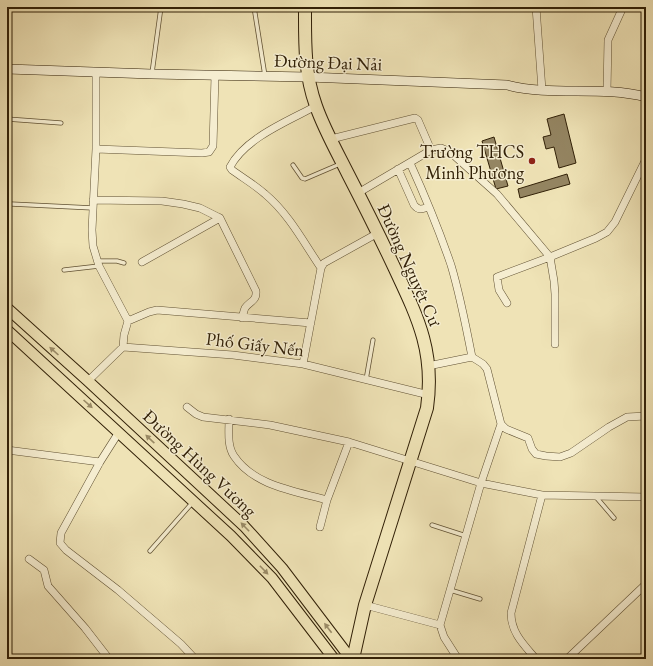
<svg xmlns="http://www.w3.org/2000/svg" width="653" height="666" font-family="'EB Garamond',serif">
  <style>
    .building { fill: #948562; stroke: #312007 }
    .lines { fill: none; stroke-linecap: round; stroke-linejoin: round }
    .lane-casing { stroke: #605133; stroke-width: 5 }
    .street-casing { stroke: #605133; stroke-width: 8 }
    .secondary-casing { stroke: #312007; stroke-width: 10 }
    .primary-casing { stroke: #312007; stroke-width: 12 }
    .highway-casing { stroke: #312007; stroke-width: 14 }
    .lane { stroke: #f5edd0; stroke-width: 3.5 }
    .street { stroke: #f5edd0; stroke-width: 7 }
    .secondary { stroke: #f5edd0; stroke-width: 9 }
    .primary { stroke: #efe3b6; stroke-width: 10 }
    .highway { stroke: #efe3b6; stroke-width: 12 }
    .oneway { fill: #9a8b67 }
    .poi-dot { fill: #8f2418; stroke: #f5edd0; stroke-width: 1.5 }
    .labels { text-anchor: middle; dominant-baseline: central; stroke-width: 3; stroke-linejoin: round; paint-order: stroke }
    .street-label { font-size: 18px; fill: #312007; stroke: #f5edd0 }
    .poi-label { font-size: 18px; fill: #312007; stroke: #f5edd0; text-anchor: end }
  </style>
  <rect width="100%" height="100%" fill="#efe3b6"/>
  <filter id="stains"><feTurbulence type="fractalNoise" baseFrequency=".005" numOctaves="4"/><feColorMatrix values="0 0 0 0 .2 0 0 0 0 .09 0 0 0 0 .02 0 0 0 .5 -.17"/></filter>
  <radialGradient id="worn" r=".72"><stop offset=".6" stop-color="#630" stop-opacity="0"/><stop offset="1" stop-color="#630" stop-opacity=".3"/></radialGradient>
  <path class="building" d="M564,114L576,163L559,168L554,147L546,149L543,137L551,135L547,119Z
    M494,137L508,186L496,189L482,141Z
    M567,174L570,184L520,198L518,189Z"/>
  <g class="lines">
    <g class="lane-casing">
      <path id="lane" d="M254,7L265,76
        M152,73L161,7
        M7,119L61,123
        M293,165L302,178L305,179L340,164
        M11,204L93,208
        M98,261H117L124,263
        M64,270L99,266
        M366,380L373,340
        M596,497L614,518
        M432,525L466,536
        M150,551L193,502
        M450,590L480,599"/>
    </g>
    <g class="street-casing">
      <path id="street" d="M536,7L542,90
        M96,73V149L92,230L93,246L99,266L128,321L124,335L123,347
        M607,91L608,40L623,7
        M316,106C288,121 245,138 230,167L232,170C243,178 255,185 265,194C289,214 304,243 321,268
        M331,139L415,118L418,120L431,150
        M96,149L202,153L209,152L213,146L215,76
        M410,163C425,196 439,230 451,265C460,295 466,326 472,357
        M398,169L414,205C419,211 422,209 429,207
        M358,193L431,150L441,148L450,152L497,194L550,257L554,281L555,294V344
        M93,200L162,201L183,204L200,208L220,218L256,291C257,301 250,301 245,308C244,310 243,315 242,318
        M142,262L220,218
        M507,303L499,290L497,277L550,257L596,238L607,232L615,222L646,159
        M128,321L149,312L157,310L311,323
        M303,364L321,268L324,263L378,233
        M428,366L472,357L483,364L487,369L501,424L481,483L440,625L444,637L458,659
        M88,381L123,347L233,355L303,364L429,395
        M187,407L196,414L203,417L270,425L349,442L481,483L542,495L646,497
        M229,419C229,431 227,446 234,456C254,486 295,491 327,500L349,442
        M501,424L506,429L528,438L532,449L536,454L546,456L560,457L571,453L609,427L627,417L646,416
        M119,432L100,462L61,533L60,543L66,550L118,590L181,644L195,659
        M7,450L100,462
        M320,527L327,500
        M29,559L44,570L48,586L85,628L109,659
        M365,605L440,625
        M536,659C524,645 511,633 511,613L542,495
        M567,659L646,584"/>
    </g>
    <g class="secondary-casing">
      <path id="secondary" d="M7,69L152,74L308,77L507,85C553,97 600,85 646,97"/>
    </g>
    <g class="primary-casing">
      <path id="primary" d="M7,308L88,381L244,526L282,568L351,659
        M7,330L231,536L272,578L334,659"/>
    </g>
    <g class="highway-casing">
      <path id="highway" d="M305,7C305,41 304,73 316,106C324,129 337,152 348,174C364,205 380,237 395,269C418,318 435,352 427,408L365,605L353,659"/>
    </g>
    <use href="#lane" class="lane"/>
    <use href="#street" class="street"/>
    <use href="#secondary" class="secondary"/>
    <use href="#primary" class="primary"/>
    <use href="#highway" class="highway"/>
  </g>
  <defs><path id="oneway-solid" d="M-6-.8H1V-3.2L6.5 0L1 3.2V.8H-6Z"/></defs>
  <g class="oneway">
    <use href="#oneway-solid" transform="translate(54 351) rotate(-138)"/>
    <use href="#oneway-solid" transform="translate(88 404) rotate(42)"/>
    <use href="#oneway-solid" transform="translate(150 439) rotate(-137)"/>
    <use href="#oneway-solid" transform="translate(245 527) rotate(-134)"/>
    <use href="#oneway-solid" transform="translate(264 570) rotate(46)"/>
    <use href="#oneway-solid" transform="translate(328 628) rotate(-127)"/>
  </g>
  <circle class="poi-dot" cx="532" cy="161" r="4"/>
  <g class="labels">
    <g class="street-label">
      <text transform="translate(328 62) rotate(2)">Đường Đại Nải</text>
      <text transform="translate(410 265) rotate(66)">Đường Nguyệt Cư</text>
      <text transform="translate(255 344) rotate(7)">Phố Giấy Nến</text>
      <text transform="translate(200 463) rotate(43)">Đường Hùng Vương</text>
    </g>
    <g class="poi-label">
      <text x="524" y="151">Trường THCS<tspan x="524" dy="21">Minh Phương</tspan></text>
    </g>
  </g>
  <rect width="653" height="666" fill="none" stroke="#efe3b6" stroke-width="24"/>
  <rect x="8" y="8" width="637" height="650" fill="none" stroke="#312007" stroke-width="2"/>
  <rect x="12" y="12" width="629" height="642" fill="none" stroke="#312007"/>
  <rect width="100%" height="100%" filter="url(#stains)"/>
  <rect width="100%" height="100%" fill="url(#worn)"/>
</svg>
